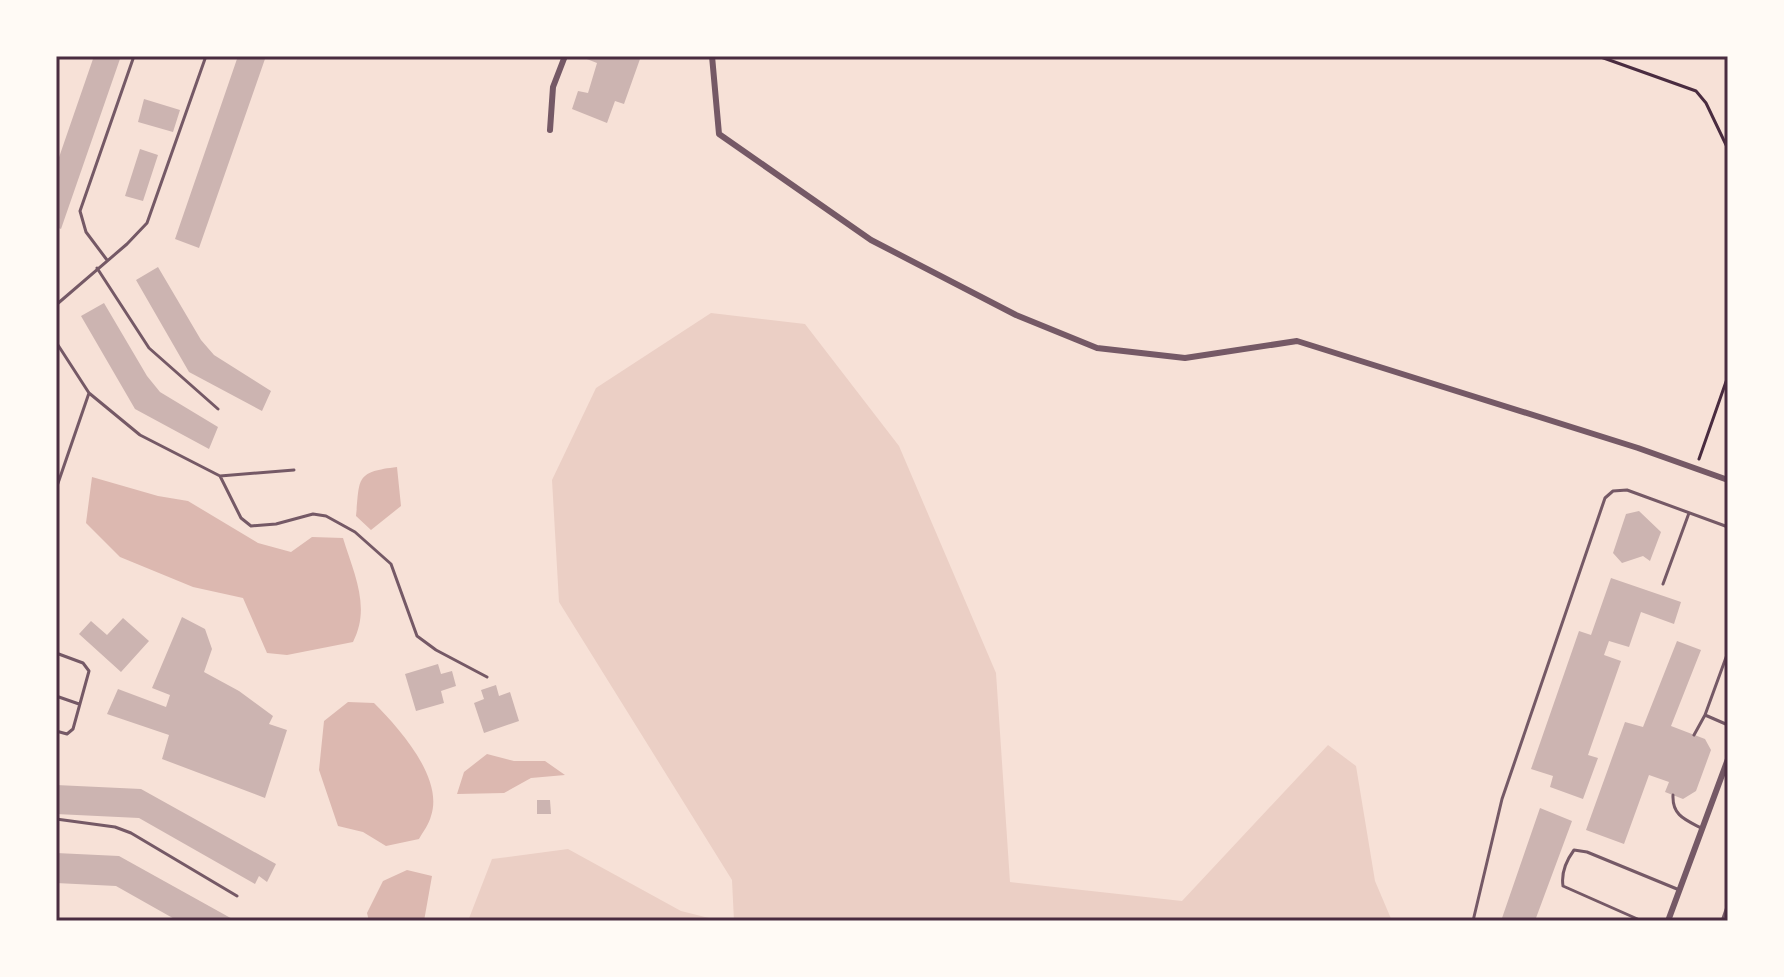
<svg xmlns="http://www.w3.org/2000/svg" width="1784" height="977" font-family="'Fira Sans',sans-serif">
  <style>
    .green { fill: #ebcfc5 }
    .water { fill: #dcb8b0 }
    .building { fill: #ccb4b1 }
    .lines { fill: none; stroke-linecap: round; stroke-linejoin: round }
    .path { stroke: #4a2c40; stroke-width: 3 }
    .service { stroke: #755966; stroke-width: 3 }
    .minor { stroke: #755966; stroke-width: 6 }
    .neatline { fill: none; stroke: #4a2c40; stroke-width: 3 }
  </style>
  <rect width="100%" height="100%" fill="#f7e1d7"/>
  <path class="green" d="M711,313L805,324L899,446L996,673L1010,882L1182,901L1328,745L1356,766L1375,881L1392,921H734L732,880L559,602L552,480L596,388Z
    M568,849L681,911L721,921H468L492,859Z"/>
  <path class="water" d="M397,467L401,506L371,530L356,516C360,478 355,472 397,467Z
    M92,477L158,496L188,501L258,543L291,552L312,537L343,538C354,574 371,607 353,642L287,655L267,653L243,598L193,587L120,557L86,523Z
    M348,702L374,703C399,728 444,778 431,816C429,824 423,832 419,839L386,846L363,832L338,826L319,770L324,721Z
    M487,754L514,761H545L565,775L531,778L504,793L457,794L464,772Z
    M407,870L432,876L424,921H369L367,913L383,881Z"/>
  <path class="building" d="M94,56H121L61,229L56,227V166Z
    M238,56H266L199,248L175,239Z
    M579,56H631L640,59L624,104L615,101L607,123L572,109L578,91L588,93L597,63Z
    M144,99L180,110L173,132L138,122Z
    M140,149L158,155L143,201L125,196Z
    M158,267L201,340L214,355L271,391L262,411L189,372L136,280Z
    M104,303L147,376L160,392L218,427L209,449L135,409L81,316Z
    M1639,511L1661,532L1650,561L1643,556L1622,563L1613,553L1626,514Z
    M1611,578L1681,602L1674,624L1641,612L1629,647L1609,641L1604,655L1621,661L1588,755L1598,758L1583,799L1550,787L1553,776L1531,769L1579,631L1591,635Z
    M182,617L205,629L212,649L204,672L239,691L273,716L269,724L287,730L265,798L162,759L169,735L107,714L118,689L166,707L170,695L152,688Z
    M123,618L149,641L121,672L79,634L91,621L107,635Z
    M1677,641L1701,650L1671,726L1705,739L1711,750L1696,791L1683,799L1665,792L1669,782L1649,775L1624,844L1586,830L1625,722L1643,727Z
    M438,664L441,674L452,671L456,686L441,691L444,703L416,711L405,674Z
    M496,685L499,696L510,692L519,721L484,733L474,703L484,699L481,690Z
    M56,785L141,789L276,864L267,882L259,876L255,884L139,818L56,814Z
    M537,800H550L551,814H537Z
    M1540,808L1572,821L1536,918L1544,921H1501Z
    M56,853L119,856L236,921H178L116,886L56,883Z"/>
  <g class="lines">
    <path class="path" d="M1598,56L1696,91L1706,103L1728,149
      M1699,459L1728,376"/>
    <path class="service" d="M107,260L86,232L80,211L134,56
      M97,268L149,348L218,409
      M56,305L127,244L147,223L206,56
      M56,342L89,393L140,435L220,476L294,470
      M220,476L241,518L251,526L276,524L313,514L326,516L355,532L391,564L417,636L436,650L487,677
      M56,489L89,393
      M1663,584L1689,513
      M56,653L83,663L89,671L73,729L67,734L56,731
      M56,696L79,704
      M1705,715L1728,725
      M1694,735L1705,715L1728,652
      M1673,795C1672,816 1686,820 1703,829
      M56,819L115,827L131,833L237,896
      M1473,921L1502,799L1605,498L1613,491L1627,490L1728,527
      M1642,921L1563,886C1561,873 1566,861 1574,850L1587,852L1677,889
      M1722,921L1728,904"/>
    <path class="minor" d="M712,56L719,134L871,240L1016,315L1097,348L1185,358L1297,341L1638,448L1728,480
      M550,130L553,87L565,56
      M1668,921L1728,759"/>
  </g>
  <rect width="1784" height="977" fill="none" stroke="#fffaf5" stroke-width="116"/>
  <rect x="58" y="58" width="1668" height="861" class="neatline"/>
</svg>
